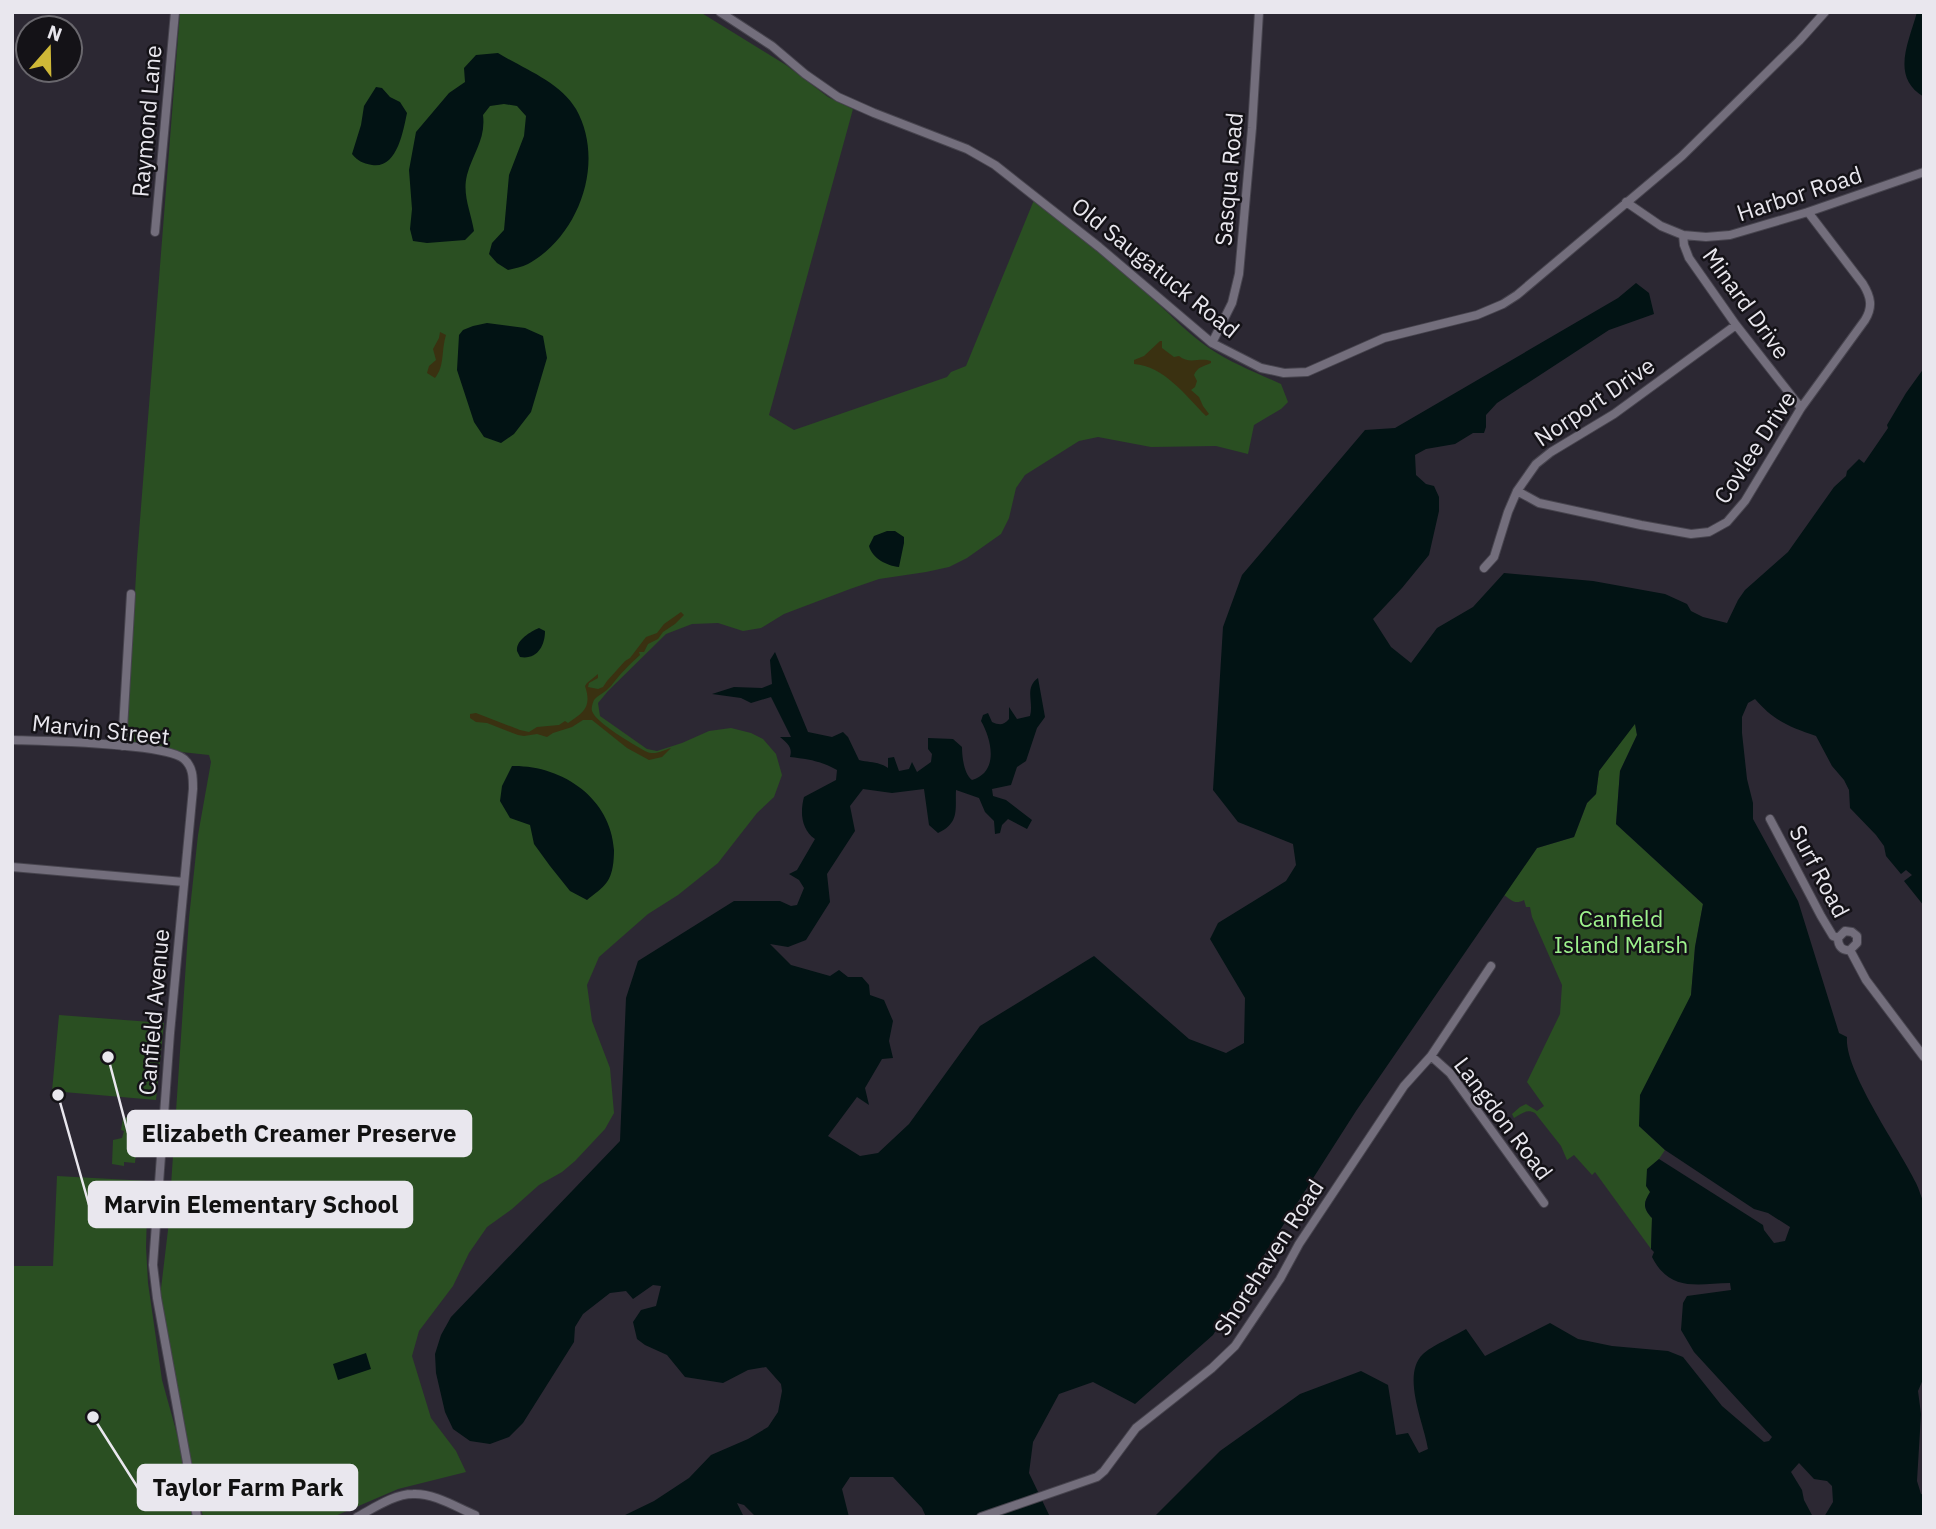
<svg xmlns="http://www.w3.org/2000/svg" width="1936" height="1529" font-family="'IBM Plex Sans',sans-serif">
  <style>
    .green { fill: #2a4f22 }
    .sand { fill: #3a3111 }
    .water { fill: #021314 }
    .pier { fill: #2c2833 }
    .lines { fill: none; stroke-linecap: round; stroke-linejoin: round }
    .street-casing { stroke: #47444e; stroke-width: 10 }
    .street { stroke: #736e7c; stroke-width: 8 }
    .labels { text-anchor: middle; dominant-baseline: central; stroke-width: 5; stroke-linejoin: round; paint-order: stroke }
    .street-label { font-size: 23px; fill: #e9e7ee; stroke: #141217 }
    .park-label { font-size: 23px; fill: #9df18c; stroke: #141217 }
    .leader { fill: none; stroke: #e9e7ee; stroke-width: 2.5 }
    .callout-dot { fill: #e9e7ee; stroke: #141217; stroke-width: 2.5 }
    .callout { fill: #e9e7ee; stroke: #e9e7ee; stroke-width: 2.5 }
    .callout-label { font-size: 24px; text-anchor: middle; font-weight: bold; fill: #111 }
  </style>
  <rect width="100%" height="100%" fill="#2c2833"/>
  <path class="green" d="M180,12H700L786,65L828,97L853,109L769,415L794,430L947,377L951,372L966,366L1034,200C1075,232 1115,264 1153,299C1172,316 1188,334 1209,348C1231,363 1257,373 1281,384L1288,402L1281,409L1254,425L1248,454L1216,446L1151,447L1098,437L1079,441L1025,475L1016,488L1009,518L1001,534L967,558L949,567L926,572L879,579L850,589L784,614L761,628L743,631L718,623L692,624L666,634L608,691L598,703L600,716L647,749L657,751L682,743L709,731L731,728L751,733L763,739L776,754L782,775L774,797L757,813L718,863L678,895L648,914L599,957L587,985L592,1021L610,1068L614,1113L605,1129L575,1161L562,1172L539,1185L512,1209L487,1227L469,1253L453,1286L419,1331L412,1356L431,1418L456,1451L466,1472L398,1489L333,1517H203L172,1372L160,1297L168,1230L189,918L198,835L211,762L209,755L126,746L137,558Z
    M1635,722L1637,735L1620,771L1616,824L1703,904L1695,947L1691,995L1639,1126L1665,1150L1659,1159L1647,1170L1651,1192C1643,1202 1643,1208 1652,1218L1651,1249L1595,1172L1592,1175L1574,1155L1567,1160L1561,1146L1535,1113C1527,1109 1522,1113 1514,1118L1512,1114L1520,1107L1526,1104L1537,1111L1544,1106L1527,1082L1560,1014L1562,985L1532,917L1530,907H1526L1524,900C1515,905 1511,900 1504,895L1537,848L1574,837L1587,803L1596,794L1599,771Z
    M59,1015L164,1023L156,1100L52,1091Z
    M123,1117L142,1120V1132H138L135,1163L124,1162V1166L112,1164L113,1140L122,1138L124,1131L121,1130Z
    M57,1176L148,1181L146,1247L148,1283L162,1380L200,1517H12V1266H53Z"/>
  <path class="sand" d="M440,332L446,335C441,351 445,366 435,378L427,373L429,366L436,360L433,349L439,338Z
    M1160,341H1162V348L1174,357L1179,356C1190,365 1199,357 1211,361V363C1203,367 1198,366 1194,375L1197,381L1195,387L1191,390L1199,397L1203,406L1209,414L1206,416C1185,395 1164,366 1134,364V360L1144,356Z
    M681,612L684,615L675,624L663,632L658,639L648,644L644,652H639L640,655C628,666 620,674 611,686C606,692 598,695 594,700C593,702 591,708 592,711C596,723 633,744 645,751C655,756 661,751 671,748L662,757L649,760L627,748L592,720H583L572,727L553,733L547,737L537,734L524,736L518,735L487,723L476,722L470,718V714L476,713L520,730L529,732L537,727L559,725L565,721L568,723C584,712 592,707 585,686L587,683L598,674V678L589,683L588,687L598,689L603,687L607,681L625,661L630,658L646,637L657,633L664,624Z"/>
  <path class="water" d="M1917,12H1924V97C1890,77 1909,42 1917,12Z
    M498,53C524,69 560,82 576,109C606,162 579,236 528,264C522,267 515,268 508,270L497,263L489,254L492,243L504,230L509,175L524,136L526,116L517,106L504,104L490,106L483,115C486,139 473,153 467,175C462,195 471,212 474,231L465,240L427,243L413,241L410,229L412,209L409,170L416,132L449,93L465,82L464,68L476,55Z
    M376,87L382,88L390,97L400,102L407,113C403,132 397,169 372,165C362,163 358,161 352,154L361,125L364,106Z
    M1636,283L1649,293L1654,314L1609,330L1497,403L1486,415V427L1484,433H1473L1455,444L1426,449L1415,455L1416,475L1426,484L1434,486L1439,497V511L1429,555L1402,588L1373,619L1391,647L1411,663L1437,628L1473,607L1504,573L1593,581L1665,594L1687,604L1691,611L1703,617L1727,623L1738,600L1745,590L1788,552L1834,487L1846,476L1847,471L1859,459L1864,463L1888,428L1887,425L1906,393L1924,368V906L1904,881L1912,875L1906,870L1901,874L1886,856L1884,846L1876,835L1850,808L1849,790L1844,780L1832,766L1816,736C1790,727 1774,721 1755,699L1748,703L1742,717V733L1747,779L1753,803V819L1798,901L1839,1033L1847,1037C1844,1071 1900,1149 1916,1183C1919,1189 1921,1197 1924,1203V1517H1154L1220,1451L1300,1394L1361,1371L1388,1385L1396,1435L1408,1433L1419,1453L1428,1449C1424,1423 1401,1375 1423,1354C1430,1347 1456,1335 1466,1329L1485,1356L1550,1323L1578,1339L1612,1346L1668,1351L1683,1357L1722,1406L1764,1442L1769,1441L1772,1437L1694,1352L1681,1330L1683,1303L1687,1296L1731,1290L1730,1283C1696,1284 1670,1292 1652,1257L1654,1252L1651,1249L1652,1218C1643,1208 1643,1203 1650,1192L1646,1186L1647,1169L1659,1159L1763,1225L1764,1230L1774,1243L1785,1241L1790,1227L1768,1213L1754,1209L1665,1150L1639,1126L1640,1095L1691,995L1695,947L1703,904L1616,824L1620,771L1637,735L1635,724L1599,771L1596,794L1587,803L1574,837L1537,848L1356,1111L1213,1335L1135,1404L1093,1382L1059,1394L1033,1442L1029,1473L1050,1517H926L922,1508L893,1477H850L842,1489L849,1517H756L744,1505L737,1503L744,1517H621L654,1501L689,1478L711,1455L748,1439L768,1427L778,1412L782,1391L781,1384L766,1367L748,1370L723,1383L685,1377L667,1355L645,1345L637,1339L633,1322L641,1310L656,1306L661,1286L653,1285L633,1299L626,1291L610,1293L583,1314L575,1327L574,1342L523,1423L509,1437L490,1444L470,1441L453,1429L445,1412L436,1373L435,1354L441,1335L451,1317L620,1141L626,998L638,961L734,901H780L791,906L797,905L804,888L799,880L789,874L797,870L815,839C801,829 800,812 804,797L836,780L837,770C821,761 808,759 790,757C793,747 787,743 780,737H791L771,697L751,703L741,698L712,694L734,687L762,688L772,684L770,660L775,652L808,732L832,737L843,732L848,737L859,760C870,763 878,761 888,768V758L894,757L899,771L909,769L912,762L917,772L931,762L932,754L928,749V738L953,739L962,747C962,757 964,774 972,780C999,772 992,740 981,721L983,715L988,713L992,722C999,725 1003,726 1009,719V707L1017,719L1030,716C1034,702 1024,688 1038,678L1045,717L1037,728L1026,761L1017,767L1011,785L992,789L993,796L1006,800L1032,820L1027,829L1008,819L1002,825L1000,833L995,834L994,821L985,812L979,798L956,790C955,809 960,823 938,833L929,825L924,789L892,793L863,789L850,806L855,831L827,874L830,902L806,940L788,947L770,944L791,965L830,976L839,970L848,977H862L869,985L870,995L884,1000L893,1021L889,1041L893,1058L882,1059L865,1088L869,1105L857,1097L828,1136L860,1156L878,1153L909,1124L980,1026L1094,956L1189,1039L1226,1053L1244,1043L1245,998L1210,939L1218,923L1286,881L1296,865L1293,844L1238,822L1213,790L1223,627L1242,575L1365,430L1395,428L1618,298Z
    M487,323L525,328L543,336L547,358L531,412L514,434L501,443L484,437L474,422L457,370L459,335L463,330L473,326Z
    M887,531H895L904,537V543L899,567C887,566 872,558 869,546L874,536Z
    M539,628L545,631C545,646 537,660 520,657L517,651C516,640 530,632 539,628Z
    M512,766C562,765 611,798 614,850C614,860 613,874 607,882C602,889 594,894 587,900L570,891L550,866L534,844L530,825L510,818L500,801L502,786Z
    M366,1353L371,1369L338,1380L333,1364Z"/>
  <path class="pier" d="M1924,1377V1495L1921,1494L1917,1481L1921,1414L1918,1391Z
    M1799,1463L1814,1479L1827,1481L1832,1486L1833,1502L1824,1517H1813L1804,1500L1802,1490L1791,1472Z"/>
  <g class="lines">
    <g class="street-casing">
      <path id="street" d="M720,12L772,46L805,74L838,97L874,113L967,149L995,165L1099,247L1212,343L1261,368L1284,373L1307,372L1384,338L1477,315L1503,304L1517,295L1682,156L1799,41L1825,12
        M1626,202L1661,226L1683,235L1684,245L1689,258L1736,325L1801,408
        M155,232L175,12
        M1683,235L1706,237L1730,235L1808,212L1924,172
        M1212,343L1232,303L1239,274L1252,128L1259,12
        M1517,491L1539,503L1641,525L1691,534L1709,532L1727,522L1745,501L1801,408L1865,320C1873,307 1871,297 1863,284L1808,212
        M1484,568L1494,557L1508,512L1517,491L1536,464L1551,452L1614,414L1736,325
        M12,740C43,741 165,743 184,759C193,767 193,777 193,789L170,1033L153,1265L157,1298L197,1517
        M122,746L131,594
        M1770,819L1821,916L1833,936L1838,938
        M12,867L184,882
        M1850,950L1857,943V936L1852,932L1845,931L1838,938C1838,946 1842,951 1850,950L1866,980L1924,1057
        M1431,1056L1450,1073L1544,1203
        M357,1517C374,1508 394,1494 413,1494C434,1493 456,1507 475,1515
        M981,1517L1097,1477L1104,1471L1136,1428L1212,1368L1235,1346L1280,1279L1299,1244L1404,1086L1431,1056L1491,966"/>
    </g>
    <use href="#street" class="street"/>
  </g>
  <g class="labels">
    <g class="street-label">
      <text transform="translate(146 121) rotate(-85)">Raymond Lane</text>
      <text transform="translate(1228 179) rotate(-85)">Sasqua Road</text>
      <text transform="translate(1799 193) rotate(-18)">Harbor Road</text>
      <text transform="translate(1156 267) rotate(39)">Old Saugatuck Road</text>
      <text transform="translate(1747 303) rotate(54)">Minard Drive</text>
      <text transform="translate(1594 401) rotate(-34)">Norport Drive</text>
      <text transform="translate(1754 447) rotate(-57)">Covlee Drive</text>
      <text transform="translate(101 729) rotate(6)">Marvin Street</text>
      <text transform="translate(1820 871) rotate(62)">Surf Road</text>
      <text transform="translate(153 1012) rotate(-85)">Canfield Avenue</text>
      <text transform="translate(1504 1118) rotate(53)">Langdon Road</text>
      <text transform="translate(1268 1257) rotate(-57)">Shorehaven Road</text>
    </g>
    <g class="park-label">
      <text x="1621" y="918">Canfield<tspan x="1621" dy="26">Island Marsh</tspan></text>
    </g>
  </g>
  <path class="leader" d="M108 1057L128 1133M58 1095L89 1205M93 1417L138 1488"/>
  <g class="callout-dot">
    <circle cx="108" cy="1057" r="7"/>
    <circle cx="58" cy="1095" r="7"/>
    <circle cx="93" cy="1417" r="7"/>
  </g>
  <g class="callout">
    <rect x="128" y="1111" width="343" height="45" rx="7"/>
    <rect x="89" y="1182" width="323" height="45" rx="7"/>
    <rect x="138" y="1465" width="219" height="45" rx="7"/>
  </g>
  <g class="callout-label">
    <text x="299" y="1142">Elizabeth Creamer Preserve</text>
    <text x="251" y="1213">Marvin Elementary School</text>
    <text x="248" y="1496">Taylor Farm Park</text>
  </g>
  <rect width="1936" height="1529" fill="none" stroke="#e9e7ee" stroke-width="28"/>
  <g transform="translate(49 49) rotate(20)"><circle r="33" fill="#141217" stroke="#69676d" stroke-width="2"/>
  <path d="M0-5L12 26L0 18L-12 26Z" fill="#cfb837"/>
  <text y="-10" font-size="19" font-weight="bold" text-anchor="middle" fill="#e9e7ee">N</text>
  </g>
</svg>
